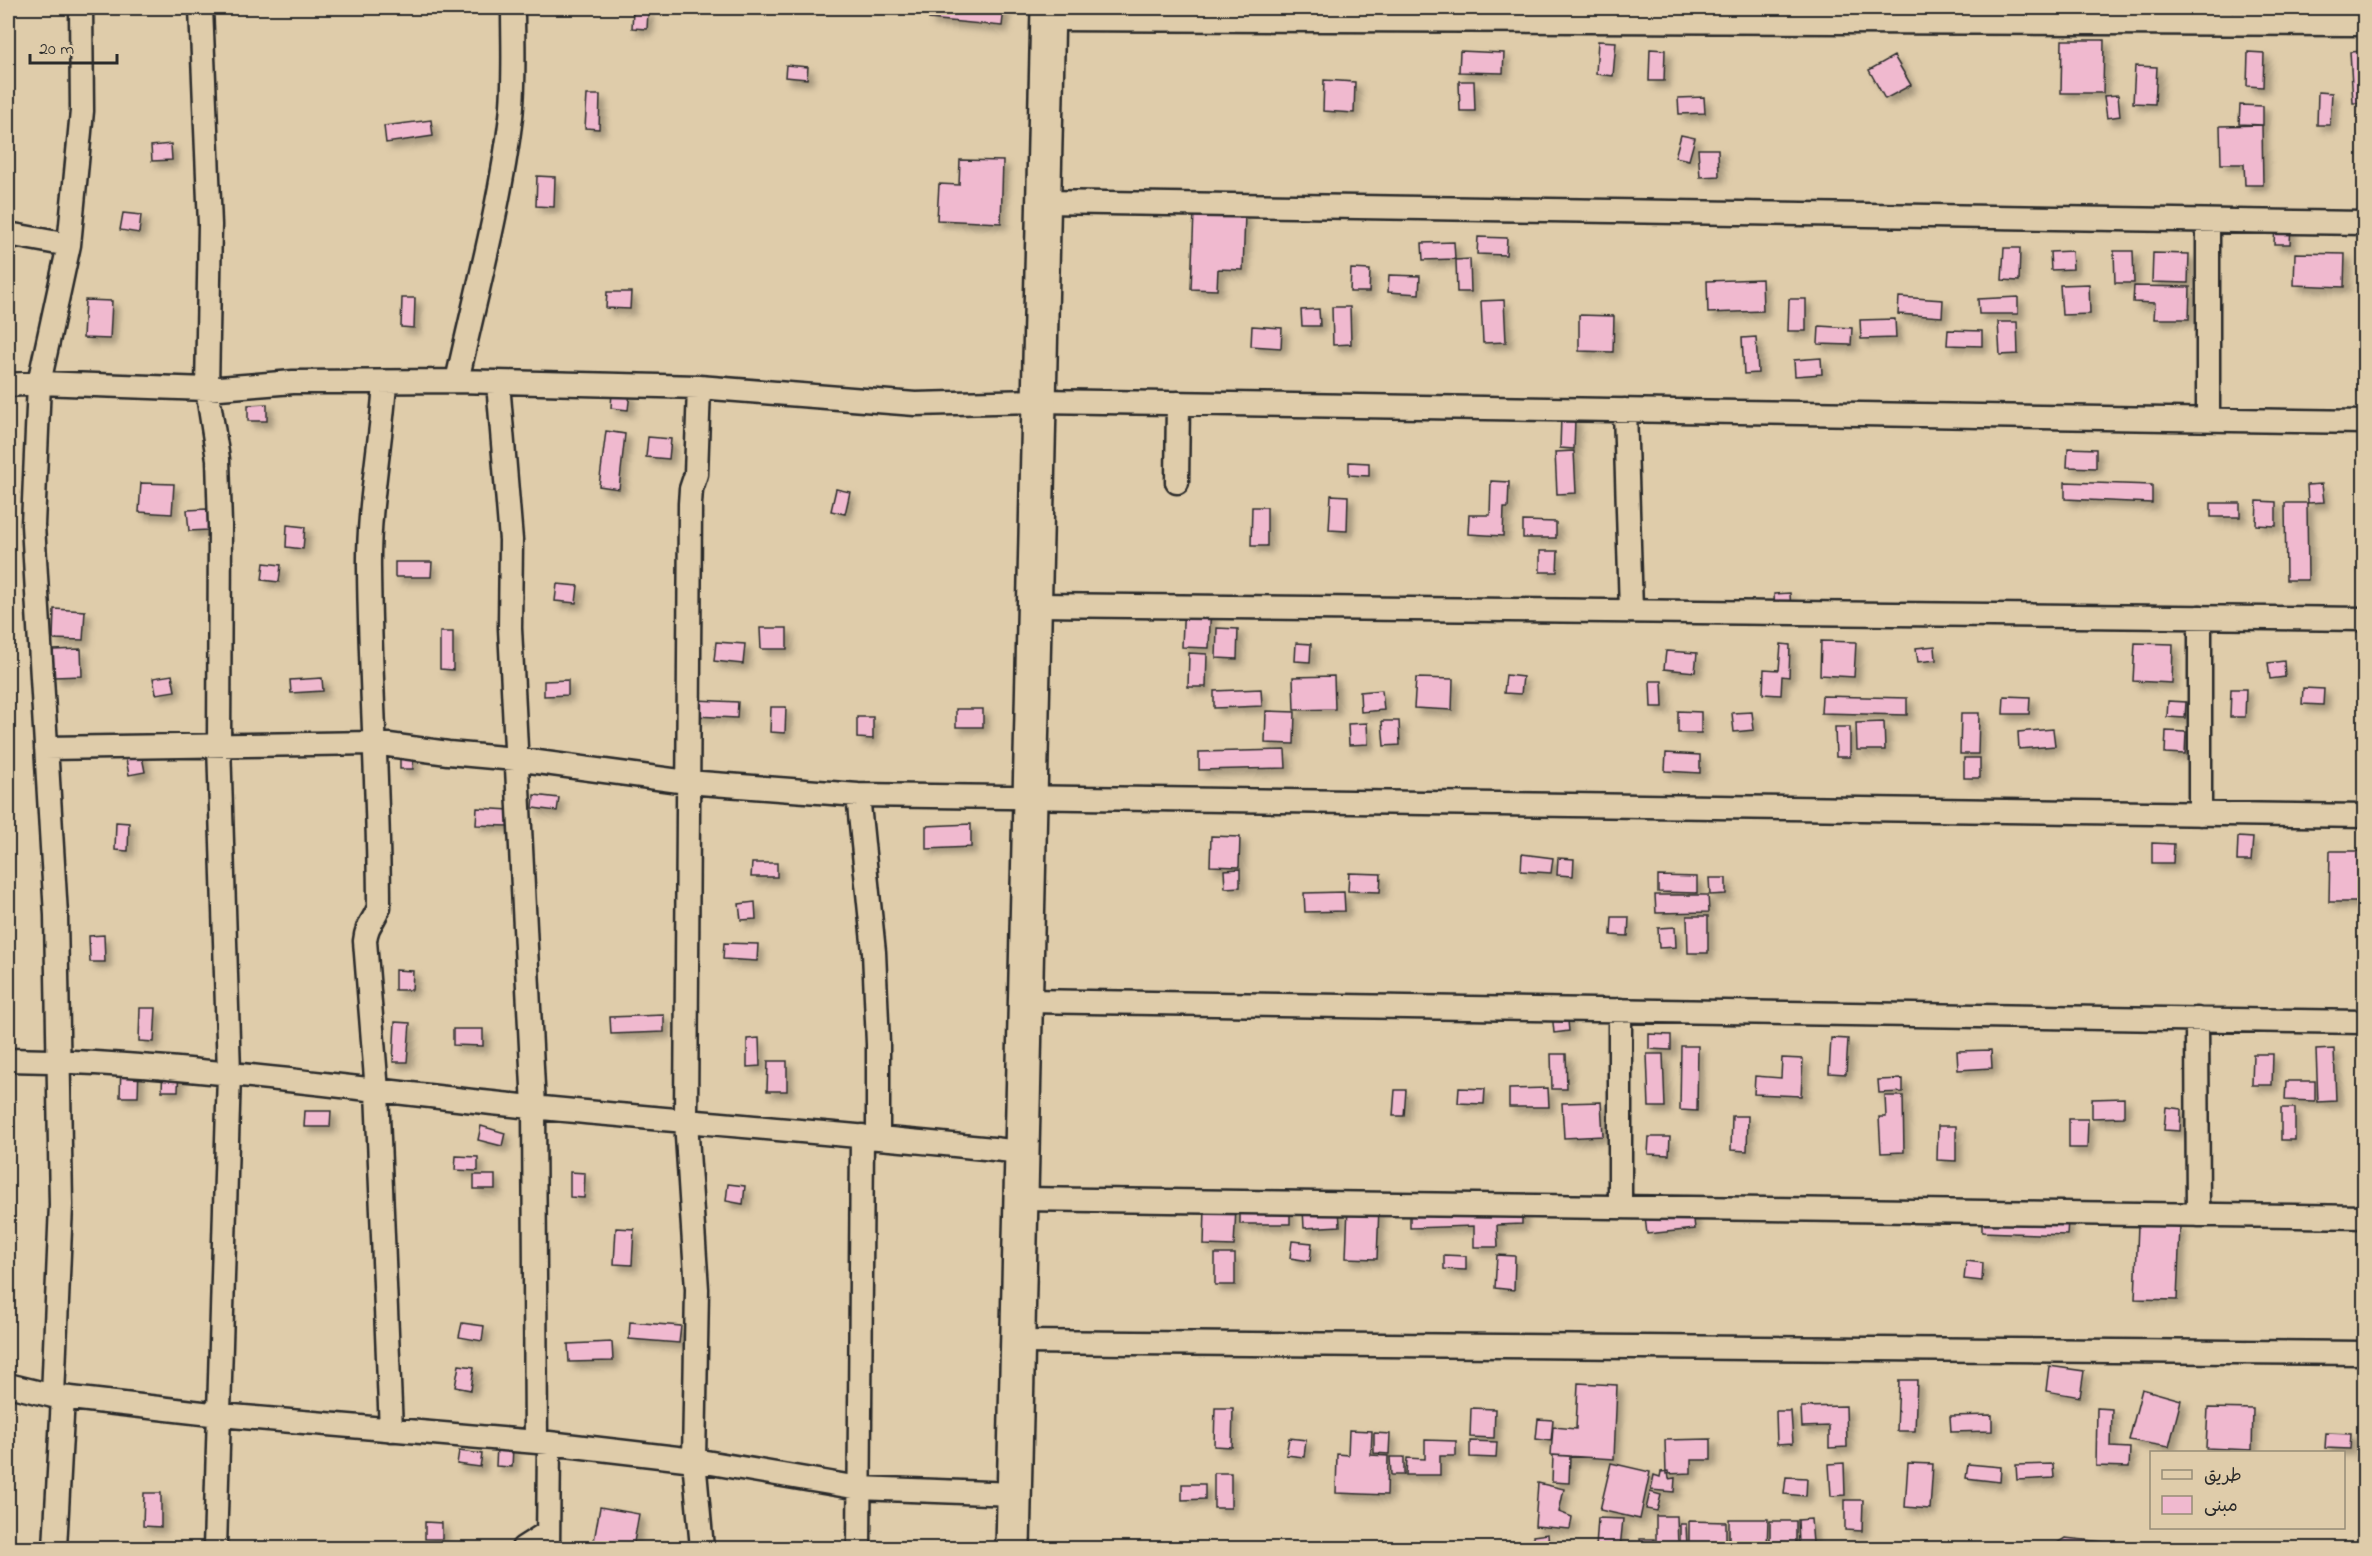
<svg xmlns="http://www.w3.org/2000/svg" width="2372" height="1556" font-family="'Indie Flower','Playpen Sans Arabic',sans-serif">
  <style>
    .building { fill: #f0b9cf; stroke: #2b2b2b; stroke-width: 1.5; filter: url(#shadow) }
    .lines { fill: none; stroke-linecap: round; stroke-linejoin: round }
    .street-casing { stroke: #2b2b2b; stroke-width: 27 }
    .secondary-casing { stroke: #2b2b2b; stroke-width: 38 }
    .street { stroke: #dfccaa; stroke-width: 22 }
    .secondary { stroke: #dfccaa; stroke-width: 33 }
  </style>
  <defs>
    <filter id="shadow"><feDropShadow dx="5.5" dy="5.5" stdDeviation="3" flood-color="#0004"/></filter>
  </defs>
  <rect width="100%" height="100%" fill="#dfccaa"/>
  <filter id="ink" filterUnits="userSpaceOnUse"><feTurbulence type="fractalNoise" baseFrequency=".0167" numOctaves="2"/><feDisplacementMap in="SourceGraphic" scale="12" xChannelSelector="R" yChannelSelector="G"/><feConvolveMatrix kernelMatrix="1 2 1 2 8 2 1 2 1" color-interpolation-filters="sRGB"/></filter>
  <g filter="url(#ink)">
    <path class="building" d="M931,8H1004L1002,26L929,19Z
      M633,11L648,12L647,29L632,28Z
      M2062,40H2104L2103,93H2061Z
      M1598,41L1616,42L1613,76L1596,74Z
      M1650,49L1665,50L1664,81H1649Z
      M1460,51L1504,53L1503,73L1459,72Z
      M2364,51V103H2353L2350,52Z
      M2248,52L2264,53L2263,87L2247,86Z
      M1894,56L1911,85L1885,99L1869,70Z
      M786,65L808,67L807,79L785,77Z
      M2135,66L2157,67L2155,104L2133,103Z
      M1324,80L1355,82L1354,113L1323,111Z
      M1459,81H1474L1475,111H1460Z
      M2318,92L2332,93L2330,125H2317Z
      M587,95H600L599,129L585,128Z
      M2118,95L2120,116L2107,118L2104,96Z
      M1704,97L1705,113L1679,114L1678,98Z
      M2240,105L2263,106V125L2239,124Z
      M431,120L433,136L386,143L384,126Z
      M2262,125L2263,185H2245L2244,164H2221L2220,126Z
      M1681,135L1695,138L1689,160L1675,157Z
      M171,144L172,160L152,161L151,146Z
      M1698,149H1718L1719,176L1700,177Z
      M960,160L1003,161L1001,223L937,220L939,184L959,185Z
      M537,176L555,177L554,207L536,206Z
      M1194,212L1245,214L1243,270L1218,269L1217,290L1191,289Z
      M123,213L141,215L139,233L120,230Z
      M2275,225H2291L2290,244H2274Z
      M1478,237L1507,238L1506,255L1477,254Z
      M1454,242L1455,259L1423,260L1422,243Z
      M2004,248H2020L2019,281L2002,280Z
      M2072,251L2073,269L2051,270L2050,252Z
      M2114,251H2133L2134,283H2115Z
      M2153,253L2189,254L2188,283L2152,282Z
      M2295,253L2345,254L2344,287L2294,285Z
      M1470,259L1471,292H1457L1456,260Z
      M1351,269L1370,270L1369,292H1350Z
      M1389,275L1420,276L1419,294L1388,292Z
      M1762,279L1763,311L1708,313L1707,281Z
      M2089,284L2090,314L2062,315L2060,285Z
      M2134,286L2190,287L2189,319H2154L2155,303L2133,302Z
      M607,292H631L630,309L606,308Z
      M1899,297L1943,300L1942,317L1898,314Z
      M2018,297V314H1979L1978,299Z
      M402,298H415L414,328L401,327Z
      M1789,299H1806V331H1788Z
      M85,300L112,301L110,339L83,338Z
      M1504,300L1506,342L1483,343L1481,301Z
      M1332,307H1350L1351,344L1333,345Z
      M1319,309L1320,326H1302L1301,310Z
      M1579,315L1614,316L1613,352L1579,351Z
      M1895,319L1896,338L1861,339L1860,320Z
      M1998,322H2017L2018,354L2000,355Z
      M1252,326L1282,328L1281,348L1251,346Z
      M1819,326L1852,328L1851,345L1818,344Z
      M1948,330L1982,331V346L1947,345Z
      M1756,337L1758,373L1744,374L1742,338Z
      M1821,358L1822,374L1795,376L1794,360Z
      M612,391L630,393L628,410L611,408Z
      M267,404V421H248V405Z
      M1561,417L1575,418L1574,449L1560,448Z
      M606,431L625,434L619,489L599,486Z
      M648,437L671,439L669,459L646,457Z
      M2068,448L2096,449V468L2067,467Z
      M1574,451L1576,493L1557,494L1555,452Z
      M1349,462L1369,463V476L1349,475Z
      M1491,481L1509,482L1508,508H1504L1503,536L1468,534L1469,515H1490Z
      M2065,482L2152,485V503L2065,499Z
      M141,483L174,484L172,514L139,512Z
      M2322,484L2324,502L2308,503L2307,485Z
      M836,489L850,492L845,514L831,511Z
      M1331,495L1348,496L1347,531L1329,530Z
      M2257,501L2276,502V526L2256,525Z
      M2211,503H2240V517H2211Z
      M2285,503H2307L2308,580H2286Z
      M1252,507H1267V546H1251Z
      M207,509L208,530L189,531L187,510Z
      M1523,521L1556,522V538H1523Z
      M287,525L305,527L303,549L286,547Z
      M1540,551H1558L1557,572H1540Z
      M395,562H432L431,577H395Z
      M264,563L281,565L279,582L262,580Z
      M557,584L578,586L576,603L555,601Z
      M1790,593L1791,613L1775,614L1774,594Z
      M1184,600L1211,601L1209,648L1182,647Z
      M54,609L85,611L83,640L53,639Z
      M760,628H787V649H761Z
      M1217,628L1238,629L1237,659L1216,658Z
      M440,632H453V670L440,669Z
      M1821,641L1856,642L1854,677L1820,675Z
      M716,642L745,644L743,664L714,661Z
      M1296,643L1311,644L1310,662L1295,661Z
      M2135,643L2173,644L2172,683L2133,681Z
      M1781,644L1790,645L1789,677L1782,676L1781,695L1763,694L1764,669L1779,670Z
      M1935,646L1936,660L1918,662L1916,648Z
      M81,649L82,676L54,677L53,650Z
      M1666,651L1697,653L1695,672L1664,669Z
      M1189,653L1207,654L1206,687H1188Z
      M2284,661L2285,677L2270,679L2268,663Z
      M172,675L175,691L156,694L153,678Z
      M1506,675L1523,677L1521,694L1504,693Z
      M1334,676L1335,709L1294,710L1293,677Z
      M322,678L323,691L291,693L290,680Z
      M1416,678L1453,679L1452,710L1414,708Z
      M568,680V695L544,696V681Z
      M1650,681H1662L1663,707H1651Z
      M2303,688L2324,689L2323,705L2302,704Z
      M1261,689L1262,706L1214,708V691Z
      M2231,689H2246L2245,717H2230Z
      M1382,690L1384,710L1361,712L1360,692Z
      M1822,696L1907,698V715L1821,713Z
      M2004,696L2030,697L2029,714H2003Z
      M696,700L738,702L737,718L695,716Z
      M2168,701L2186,702L2185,718L2167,717Z
      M771,707H786L785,733L770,732Z
      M956,709H983V727H956Z
      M1266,711L1295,712L1294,744L1265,743Z
      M1678,711L1701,712V733H1678Z
      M1752,712L1754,730L1734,732L1732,713Z
      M1961,713H1979L1978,754H1960Z
      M857,717H873V739L857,738Z
      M1382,721H1399L1400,745L1384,746Z
      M1884,722L1885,750H1857L1856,723Z
      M1367,723L1368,744L1349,745L1348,724Z
      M1835,727H1850V757H1836Z
      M2053,729L2055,746L2019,749L2018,732Z
      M2166,731L2186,732L2185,754L2165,753Z
      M400,741H414L413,769H400Z
      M140,746L145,772L129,775L124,749Z
      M1285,750L1286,768L1199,770V752Z
      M1666,753L1700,755V773L1665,771Z
      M1964,758H1980V778H1964Z
      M534,795L559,798L557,811L533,808Z
      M477,808L510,810L509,826L476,825Z
      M116,822L129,823L128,851L115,850Z
      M971,824V847L926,849V826Z
      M1211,836L1240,837L1239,867L1210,866Z
      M2238,837L2253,838L2251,861H2237Z
      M2152,843L2174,844L2173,863H2152Z
      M2330,851H2361L2360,902H2329Z
      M1522,854L1553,858L1551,873L1521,871Z
      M1558,858L1574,859L1573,876L1557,875Z
      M752,863H777V877H751Z
      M1240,869V887L1225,888L1224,870Z
      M1349,873L1381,874L1380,892L1348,891Z
      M1658,876L1697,877V893L1658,892Z
      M1709,878H1726V894L1710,895Z
      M1344,892L1345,911L1305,912L1304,893Z
      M1655,895H1708L1709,912L1656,913Z
      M755,902L756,919L741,920L739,904Z
      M1687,916H1708V953H1688Z
      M1612,917H1629L1628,936L1611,935Z
      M1675,927L1676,947L1659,948L1658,928Z
      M104,935L105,962H90L89,936Z
      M724,943L758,944L757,961L723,959Z
      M395,970L413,971L412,990H395Z
      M140,1008H156L154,1042L139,1041Z
      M1567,1011L1569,1031L1554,1033L1552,1012Z
      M664,1015V1032L611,1034L610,1017Z
      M395,1022L410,1023L407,1062H393Z
      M453,1029H483V1046L453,1045Z
      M1649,1034L1671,1035V1050L1649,1049Z
      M759,1038L760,1066L747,1067V1039Z
      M1831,1038L1848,1039L1846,1074L1829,1073Z
      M1681,1046H1698L1697,1111L1680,1110Z
      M2334,1049L2336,1101L2318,1102L2316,1050Z
      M1991,1050L1992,1068L1958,1070L1957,1051Z
      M1551,1054H1566L1567,1089H1552Z
      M1647,1054H1663L1665,1107H1649Z
      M2253,1054H2273L2272,1085H2252Z
      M1782,1058L1803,1059L1801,1096L1754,1094L1755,1076L1781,1078Z
      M768,1061H787V1091H767Z
      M121,1065L139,1066L138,1097H120Z
      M163,1065H179L178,1091H162Z
      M1903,1079V1092L1879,1093L1878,1080Z
      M2286,1081H2315V1101L2285,1100Z
      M1459,1088L1485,1089L1484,1104L1458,1103Z
      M1548,1088L1549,1107H1509V1089Z
      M1395,1090H1406L1404,1116H1393Z
      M1885,1096H1903L1904,1152L1881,1153L1879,1117H1886Z
      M2124,1098V1117L2092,1118V1099Z
      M1601,1102L1603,1136L1564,1138L1562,1103Z
      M2166,1107L2181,1109L2180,1131L2164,1130Z
      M2281,1108H2295V1140H2281Z
      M305,1111H331L330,1127H304Z
      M1732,1116H1748L1747,1151L1731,1150Z
      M2069,1119H2088L2087,1148H2069Z
      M481,1126L505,1133L502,1146L478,1140Z
      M1938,1126H1956V1161L1937,1160Z
      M1649,1137H1670L1669,1155L1648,1154Z
      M456,1156L478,1157V1171L455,1170Z
      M570,1172L585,1173L584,1198L570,1197Z
      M474,1175H495V1189H474Z
      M728,1184L745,1186L743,1204L726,1201Z
      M1348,1206L1379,1207L1377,1259L1346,1258Z
      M1205,1207L1236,1208L1234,1246L1204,1245Z
      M1240,1207H1290V1224H1240Z
      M1339,1208L1340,1226L1304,1228L1303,1209Z
      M1522,1210V1224L1497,1225L1498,1247H1474V1226L1410,1228V1213Z
      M1693,1211L1695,1229L1647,1234L1645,1217Z
      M1982,1217L2068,1220L2067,1235L1982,1232Z
      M2138,1225L2180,1226L2177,1300L2135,1299Z
      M616,1228L634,1229L632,1265L614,1264Z
      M1292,1241L1312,1243L1310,1261L1290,1258Z
      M1215,1254H1235V1285H1215Z
      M1444,1255L1466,1256V1270L1444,1269Z
      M1497,1255L1515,1256L1514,1290L1495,1288Z
      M1966,1261L1983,1263L1982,1281L1964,1279Z
      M630,1322L681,1326L679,1343L629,1339Z
      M462,1323L484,1326L482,1341L459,1337Z
      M612,1342L613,1361L569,1362L568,1344Z
      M459,1365L474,1367L471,1390L455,1387Z
      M2049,1366L2084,1371L2080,1397L2046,1391Z
      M1899,1380H1917L1915,1431H1897Z
      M1578,1383L1617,1385L1614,1459L1551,1455L1553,1427L1576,1429Z
      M2142,1389L2181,1400L2169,1447L2129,1440Z
      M1846,1406L1847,1447L1829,1448V1426L1802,1427L1801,1407Z
      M1215,1408H1233L1232,1447L1214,1446Z
      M1471,1408L1495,1409L1494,1438L1470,1437Z
      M2097,1408L2112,1409L2111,1447L2130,1448L2129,1467L2096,1466Z
      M2208,1408L2253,1409L2252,1450L2206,1448Z
      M1776,1411H1791L1793,1443L1777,1444Z
      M1992,1415V1431L1951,1432L1950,1416Z
      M1538,1419L1553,1420L1551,1441L1536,1439Z
      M1349,1430L1372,1431L1371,1455L1388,1456L1387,1495L1336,1493L1337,1454L1348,1455Z
      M1374,1433L1390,1434L1389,1454L1374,1453Z
      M2326,1433L2351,1434L2350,1449L2325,1448Z
      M1289,1438L1306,1440L1304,1457L1286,1455Z
      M1711,1439V1460H1691V1473L1666,1474L1665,1440Z
      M1425,1440L1456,1441V1456H1440V1475H1406L1407,1458L1425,1459Z
      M1470,1441L1497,1442L1496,1458L1470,1457Z
      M497,1446L513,1447L512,1467L496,1466Z
      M459,1451L482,1454L480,1467L457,1464Z
      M1553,1455L1570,1456L1569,1483L1552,1482Z
      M1390,1457H1404V1475H1391Z
      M1611,1463L1650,1472L1640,1519L1600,1510Z
      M1844,1463L1845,1495L1831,1496L1829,1464Z
      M1908,1463L1933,1464L1930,1509L1905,1507Z
      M1968,1464L2001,1467L2000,1482L1966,1478Z
      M2053,1464L2054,1478L2017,1480L2016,1465Z
      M1668,1471L1669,1479L1675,1478L1674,1492L1651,1490L1654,1475L1660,1477L1661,1472Z
      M1214,1473H1231V1508H1214Z
      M1786,1477L1807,1478L1806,1496L1784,1494Z
      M1538,1483L1564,1489L1559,1512L1572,1517L1570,1529L1535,1526Z
      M1182,1484H1205V1499L1182,1500Z
      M1650,1492L1661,1495L1657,1511L1646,1509Z
      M2362,1492H2364V1532H2362Z
      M144,1493H161V1527L143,1526Z
      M1845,1500H1863L1862,1531L1845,1530Z
      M600,1507L639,1514L633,1548L594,1541Z
      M1656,1516H1677L1678,1548H1656Z
      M1598,1518L1623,1519L1620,1548H1596Z
      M1729,1519H1768L1767,1548H1729Z
      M1811,1519L1813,1543L1799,1544L1798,1520Z
      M1689,1521L1726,1522V1548H1689Z
      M1770,1521H1796V1548H1770Z
      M425,1522L442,1523V1539H425Z
      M1680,1524H1686L1687,1548H1680Z
      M1548,1534L1549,1548H1534L1533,1536Z
      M2065,1538L2103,1542L2102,1548H2058L2057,1543Z
      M1640,1539H1654V1548H1641Z"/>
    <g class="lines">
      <g class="street-casing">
        <path id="street" d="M201,8L210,225L207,389L218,459L220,525L219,744L229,1073L215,1548
          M1048,19L2364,24
          M1044,202L2364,223
          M2208,221V419
          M8,234L69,245
          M457,381C476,294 500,207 511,117C515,81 513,44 513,8
          M385,383C381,445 368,507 369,569C370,682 379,795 379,907C374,922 367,923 365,941L377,1091L391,1430
          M498,383L511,540L510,628L534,1107L536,1442
          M8,385L39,383L207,389L293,382L457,381L699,387L915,404L1039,401L2364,422
          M699,387L696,474L691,489L690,504L686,1121L697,1289L694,1460L702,1548
          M1625,410L1631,611
          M1177,482L1178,403
          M1035,605L2364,619
          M2200,617V814
          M46,748L374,743L448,753L515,759L687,782L858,795L2364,816
          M858,795L874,952L878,1044V1137
          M1026,1001L2364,1022
          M1620,1010V1207
          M2197,1019L2198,1215
          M8,1060C170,1062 331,1086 492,1103C668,1121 845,1133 1022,1152
          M1021,1199L2364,1217
          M1018,1342L2364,1353
          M8,1385L53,1396L220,1415L549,1443L694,1460L859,1488L1014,1494
          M53,1396L61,1205L56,915L33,525L39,383L69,245L82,111L81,8
          M55,1548L63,1397
          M523,1548L548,1532
          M548,1548L549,1443
          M859,1548L862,1136"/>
      </g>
      <g class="secondary-casing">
        <path id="secondary" d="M1013,1548L1048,8"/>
      </g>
      <use href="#street" class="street"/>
      <use href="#secondary" class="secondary"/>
    </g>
  </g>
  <rect width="2372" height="1556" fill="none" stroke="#dfccaa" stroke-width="30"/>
  <rect x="15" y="15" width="2342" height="1526" fill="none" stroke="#2b2b2b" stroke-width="2" filter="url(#ink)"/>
  <rect x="2150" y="1451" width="195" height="78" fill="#dfccaa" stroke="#978c77" stroke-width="1.5"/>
  <rect x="2162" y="1470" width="30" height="9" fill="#dfccaa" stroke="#978c77" stroke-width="1.5"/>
  <text x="2204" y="1481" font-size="18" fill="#2b2b2b">طريق</text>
  <rect x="2162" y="1496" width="30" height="18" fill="#f0b9cf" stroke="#978c77" stroke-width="1.5"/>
  <text x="2204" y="1511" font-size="18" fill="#2b2b2b">مبنى</text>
  <path d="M30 54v9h87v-9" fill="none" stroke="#2b2b2b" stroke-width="3"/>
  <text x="39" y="54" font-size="18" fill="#2b2b2b" stroke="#dfccaa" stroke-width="4.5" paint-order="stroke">20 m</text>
</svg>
